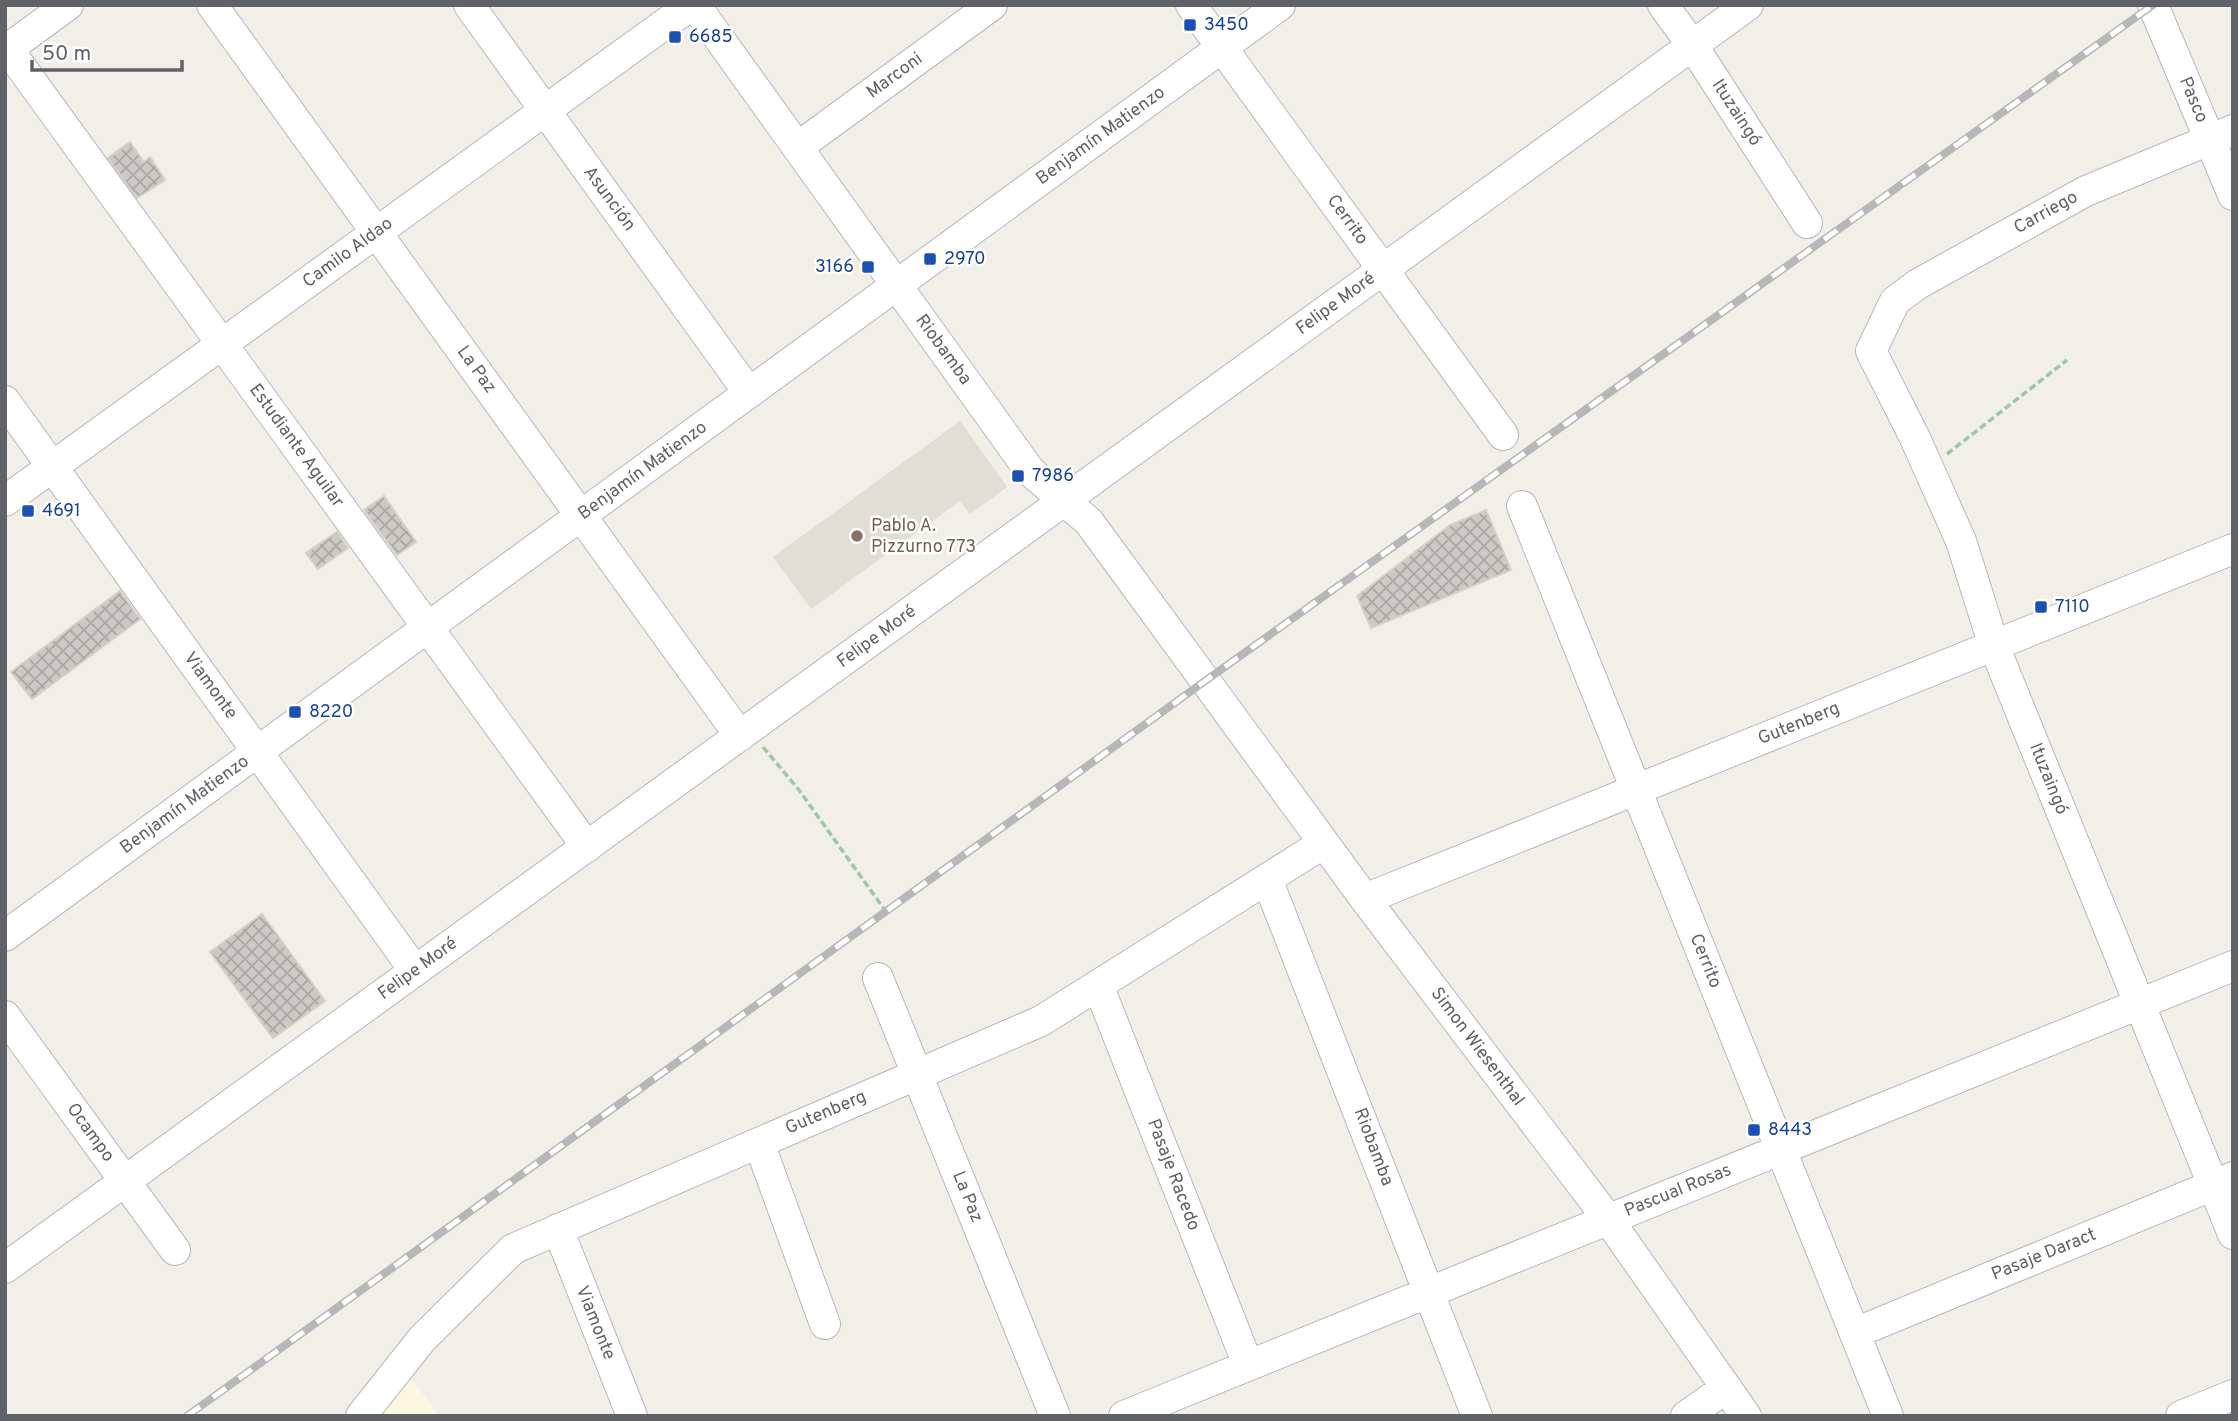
<svg xmlns="http://www.w3.org/2000/svg" width="2238" height="1421" font-family="Overpass,sans-serif">
  <style>
    .commercial { fill: #fef7e0 }
    .education { fill: #e1ded6 }
    .building { fill: url(#building-cross-hatch); stroke: #d6d1c6; stroke-width: 2 }
    .lines { fill: none; stroke-linecap: round; stroke-linejoin: round }
    .minor-casing { stroke: #b5b8bc; stroke-width: 32 }
    .path { stroke: #9cc7a9; stroke-width: 3.5; stroke-dasharray: 7 3.5; stroke-linecap: butt }
    .minor { stroke: #fff; stroke-width: 30 }
    .rail-casing { stroke: #b6b7b8; stroke-width: 8 }
    .rail { stroke: #fff; stroke-width: 5; stroke-dasharray: 16; stroke-linecap: butt }
    .transit-dot { fill: #1a4fb4; stroke: #fff; stroke-width: 2.5 }
    .education-dot { fill: #8d6e63; stroke: #fff; stroke-width: 2.5 }
    .labels { text-anchor: middle; dominant-baseline: central; stroke-width: 5; stroke-linejoin: round; paint-order: stroke }
    .transit-label { font-size: 18px; fill: #164399; stroke: #fff; text-anchor: start }
    .street-label { font-size: 18px; fill: #5f6368; stroke: #fff }
    .education-label { font-size: 18px; fill: #785e54; stroke: #fff; text-anchor: start }
  </style>
  <defs>
    <pattern id="building-cross-hatch" width="8" height="8" patternUnits="userSpaceOnUse" patternTransform="scale(1.75)"><rect width="8" height="8" fill="#cccac5"/><path d="M0 0l8 8M0 8l8-8" fill="none" stroke="#a9a8a4"/></pattern>
  </defs>
  <rect width="100%" height="100%" fill="#f1efe8"/>
  <path class="commercial" d="M405,1370L439,1416H373Z"/>
  <path class="education" d="M960,421L1007,487L970,514L960,501L811,609L773,557Z"/>
  <path class="building" d="M130,142L144,162L150,157L165,180L137,198L108,158Z
    M384,496L416,542L397,555L364,510Z
    M1486,510L1511,570L1371,628L1357,596L1450,525Z
    M337,532L348,548L318,569L306,553Z
    M120,591L140,619L32,699L11,672Z
    M262,914L325,1001L273,1038L210,952Z"/>
  <g class="lines">
    <g class="minor-casing">
      <path id="minor" d="M212,5L740,736
        M469,5L749,393
        M695,5L1030,471L1089,522L1365,899L1608,1219L1746,1416
        M1191,5L1503,435
        M1663,5L1693,46L1807,223
        M2153,5L2233,195
        M5,45L587,847
        M5,51L68,5
        M2233,130L2086,191L1918,284L1895,301L1871,351L1914,436L1961,541L1994,646L2233,1234
        M798,147L992,5
        M5,401L415,971
        M5,501L691,5
        M1522,506L1888,1416
        M1267,879L1477,1416
        M1365,899L2233,549
        M5,936L1280,5
        M878,978L1055,1416
        M1098,985L1248,1365
        M5,1016L175,1250
        M759,1143L825,1324
        M558,1229L632,1416
        M5,1268L1748,5
        M1855,1333L2233,1177
        M361,1416L422,1339L513,1249L1041,1021L1324,843
        M1124,1416L2233,966
        M1686,1416L1726,1388
        M2181,1416L2233,1395"/>
    </g>
    <path class="path" d="M1947,454L2067,360
      M763,747L799,790L884,909"/>
    <use href="#minor" class="minor"/>
    <g class="rail-casing">
      <path id="rail" d="M187,1416L1205,681L2153,5"/>
    </g>
    <use href="#rail" class="rail"/>
  </g>
  <g class="transit-dot">
    <rect x="1183" y="18" width="14" height="14" rx="3.5"/>
    <rect x="668" y="30" width="14" height="14" rx="3.5"/>
    <rect x="923" y="252" width="14" height="14" rx="3.5"/>
    <rect x="861" y="260" width="14" height="14" rx="3.5"/>
    <rect x="1011" y="469" width="14" height="14" rx="3.5"/>
    <rect x="21" y="504" width="14" height="14" rx="3.5"/>
    <rect x="2034" y="600" width="14" height="14" rx="3.5"/>
    <rect x="288" y="705" width="14" height="14" rx="3.5"/>
    <rect x="1747" y="1123" width="14" height="14" rx="3.5"/>
  </g>
  <circle class="education-dot" cx="857" cy="536" r="7"/>
  <g class="labels">
    <g class="transit-label">
      <text x="1204" y="25">3450</text>
      <text x="689" y="37">6685</text>
      <text x="944" y="259">2970</text>
      <text x="854" y="267" text-anchor="end">3166</text>
      <text x="1032" y="476">7986</text>
      <text x="42" y="511">4691</text>
      <text x="2055" y="607">7110</text>
      <text x="309" y="712">8220</text>
      <text x="1768" y="1130">8443</text>
    </g>
    <g class="street-label">
      <text transform="translate(895 76) rotate(-36)">Marconi</text>
      <text transform="translate(2193 100) rotate(67)">Pasco</text>
      <text transform="translate(1736 113) rotate(57)">Ituzaingó</text>
      <text transform="translate(1101 136) rotate(-36)">Benjamín Matienzo</text>
      <text transform="translate(609 199) rotate(54)">Asunción</text>
      <text transform="translate(2046 213) rotate(-29)">Carriego</text>
      <text transform="translate(1347 220) rotate(54)">Cerrito</text>
      <text transform="translate(348 253) rotate(-36)">Camilo Aldao</text>
      <text transform="translate(1336 304) rotate(-36)">Felipe Moré</text>
      <text transform="translate(943 350) rotate(54)">Riobamba</text>
      <text transform="translate(476 370) rotate(54)">La Paz</text>
      <text transform="translate(296 446) rotate(54)">Estudiante Aguilar</text>
      <text transform="translate(643 471) rotate(-36)">Benjamín Matienzo</text>
      <text transform="translate(877 637) rotate(-36)">Felipe Moré</text>
      <text transform="translate(210 686) rotate(54)">Viamonte</text>
      <text transform="translate(1799 724) rotate(-22)">Gutenberg</text>
      <text transform="translate(2048 779) rotate(68)">Ituzaingó</text>
      <text transform="translate(185 805) rotate(-36)">Benjamín Matienzo</text>
      <text transform="translate(1705 961) rotate(68)">Cerrito</text>
      <text transform="translate(418 969) rotate(-36)">Felipe Moré</text>
      <text transform="translate(1477 1047) rotate(53)">Simon Wiesenthal</text>
      <text transform="translate(826 1113) rotate(-23)">Gutenberg</text>
      <text transform="translate(90 1133) rotate(54)">Ocampo</text>
      <text transform="translate(1373 1147) rotate(69)">Riobamba</text>
      <text transform="translate(1173 1175) rotate(69)">Pasaje Racedo</text>
      <text transform="translate(1678 1191) rotate(-22)">Pascual Rosas</text>
      <text transform="translate(967 1197) rotate(68)">La Paz</text>
      <text transform="translate(2044 1255) rotate(-22)">Pasaje Daract</text>
      <text transform="translate(595 1323) rotate(68)">Viamonte</text>
    </g>
    <g class="education-label">
      <text x="871" y="526">Pablo A.<tspan x="871" dy="21">Pizzurno 773</tspan></text>
    </g>
  </g>
  <rect width="2238" height="1421" fill="none" stroke="#5f6368" stroke-width="14"/>
  <path d="M32 60v10h150v-10" fill="none" stroke="#5f6368" stroke-width="3.5"/>
  <text x="42" y="60" font-size="21" fill="#5f6368" stroke="#ffffff" stroke-width="5" paint-order="stroke">50 m</text>
</svg>
